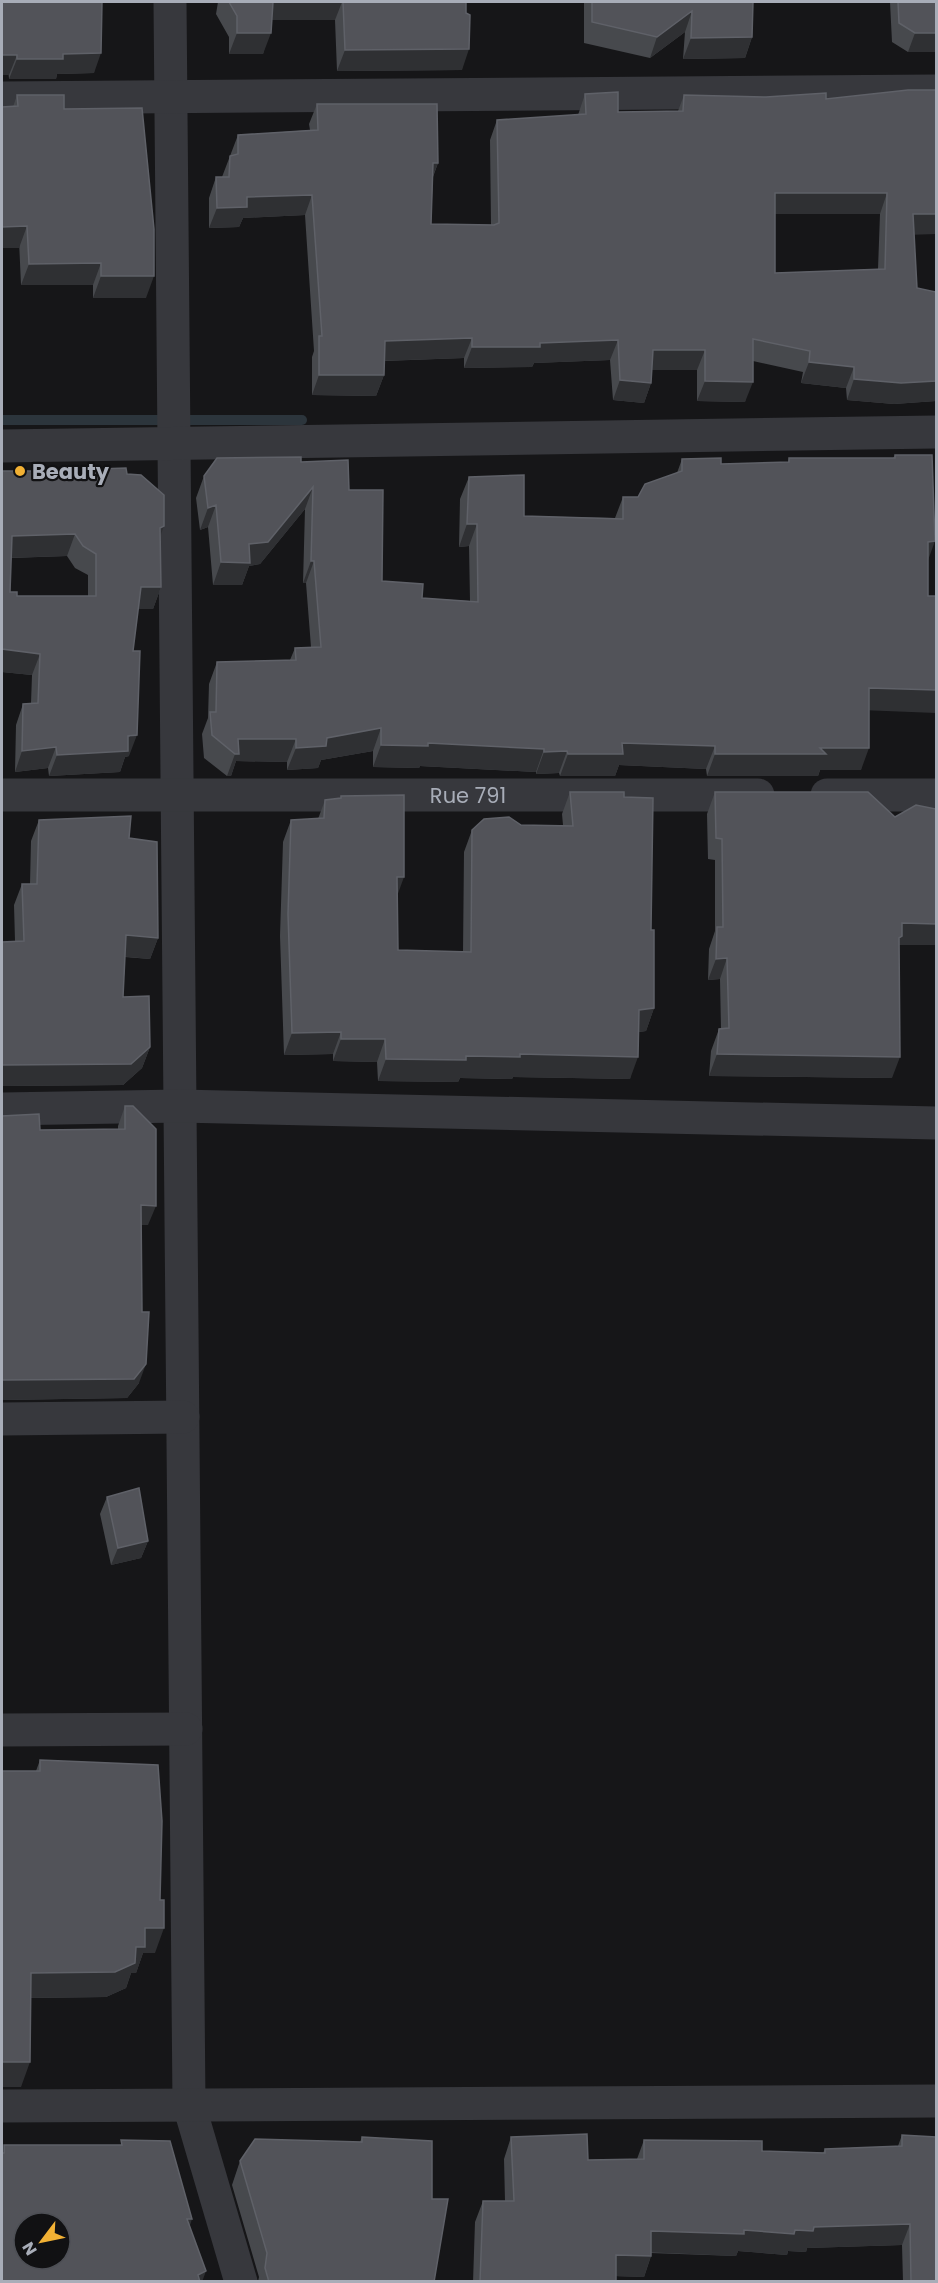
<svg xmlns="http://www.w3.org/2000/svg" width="938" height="2283" font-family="Poppins,sans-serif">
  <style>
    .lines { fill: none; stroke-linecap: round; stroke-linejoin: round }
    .stream { stroke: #2c353c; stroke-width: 10 }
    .street { stroke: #37383d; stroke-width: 33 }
    .wall { fill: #47494d; fill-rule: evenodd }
    .shaded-wall { fill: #2f3033 }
    .building { fill: #525359; stroke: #5f6168; stroke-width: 1.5; fill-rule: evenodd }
    .poi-dot { fill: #f2b134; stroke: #111113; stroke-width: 2 }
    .labels { text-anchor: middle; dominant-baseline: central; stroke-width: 4.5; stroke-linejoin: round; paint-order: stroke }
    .poi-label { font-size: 21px; font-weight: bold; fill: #a8adb8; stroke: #111113; text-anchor: start }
    .street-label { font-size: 21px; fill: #a8adb8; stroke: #111113 }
  </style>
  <rect width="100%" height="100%" fill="#161618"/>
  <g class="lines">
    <path class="stream" d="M2,420H302"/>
    <g class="street">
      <path d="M170,2L189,2105L241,2282"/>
      <path d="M2,98L936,91"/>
      <path d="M2,446L936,432"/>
      <path id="s1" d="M2,795H758"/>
      <path d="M827,795H936"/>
      <path d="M2,1109L180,1106L936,1123"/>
      <path d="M2,1419L183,1417"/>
      <path d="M2,1730L186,1729"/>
      <path d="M2,2106L936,2101"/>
    </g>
  </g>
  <path class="wall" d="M2,2H106H102L94,73L57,74L56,79H9Z
    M218,2H466L462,70L337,71L335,20H272L263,54H229V37L216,14Z
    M584,2H753L752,37L745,58L683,59L685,32L650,58L584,43Z
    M890,2H936V52H908L892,42Z
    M936,90V234H914L917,288L936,292V401L894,404L847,400L846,388L801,383L803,372L753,361L745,402L697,401V370H652L651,383L644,403L613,400L610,360L534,363L532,367L464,368V358L384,361V375L376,396L312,395V357L314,351L305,215L243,218L239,227L209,228V198L216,177H222L238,135L310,130L309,124L317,104L438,163L433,177L431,224L491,225L490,140L497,120L578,115L585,94L618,112L678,111L684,95L826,99ZM775,214H880L878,269L775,273Z
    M17,95L64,109L146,298H93V285H21L13,107Z
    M895,455L869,711L861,770H820L818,776H707L706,769L619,765L615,776H560L559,773L536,774V772L420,766L419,768L373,767V751L321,760L318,768L287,770V762L236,761L231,776H227L204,758L202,734L208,718L209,684L217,662L290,660L295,648L311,647L306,583H303L305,509L260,564L249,566L242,585H213L208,527L200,530L196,498L204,476L301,462L349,490L382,581L422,598L470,601L469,546L459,547L460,499L469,477L524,516L615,518L623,497H638L677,473L682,459L721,464L788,462L789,458H893Z
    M2,471L127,474L160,538L161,587L153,609H138L133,651L129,756L125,757L120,772L49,776L48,768L15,772L16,725L23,704L31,703L32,675L2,672ZM67,556L75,568L88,575V596H17L10,592L11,558Z
    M570,792L624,797L651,930L654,1008L646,1031L639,1032L630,1079L513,1077L512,1079L460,1078L458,1082L378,1081L377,1062L333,1061V1054L284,1055L280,936L283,842L291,820L318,819L325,800L340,799L341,796L397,896L398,950L463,952L464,852L472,830L521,825H563L562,814Z
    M715,792L899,945L892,1078L709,1076L711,1051L719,1029H721L720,979L708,980L709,949L715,931V860L708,859L707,814Z
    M39,820L129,838L158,938L150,959L125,957L123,997L150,1047L142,1068L123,1085L2,1086V942L15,941L14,905L22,884H30L31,841Z
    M125,1106L148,1225H141L139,1383L127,1398L2,1400V1116L40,1130L118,1129V1126Z
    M107,1497L148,1541L141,1558L111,1565L100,1514Z
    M40,1760L155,1953H143L136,1973H131L126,1988L106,1997L31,1998L21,2087L36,1771Z
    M902,2135L936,2282H903L902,2245L807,2248L806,2252L788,2251L787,2255L738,2251L736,2256L651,2253V2256L644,2277L616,2276V2282H473L475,2222L483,2201H505L504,2159L511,2137L588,2160L637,2159L644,2140L762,2151L823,2153L825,2149L898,2146Z
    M362,2137L432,2199L434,2282H258L259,2277L232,2185L240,2161L360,2142Z"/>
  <path class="shaded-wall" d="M272,2H342L335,20H265Z
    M692,11L685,32L650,58L657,37Z
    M237,33H271L263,54H229Z
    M915,33H936V52H908Z
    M752,37L745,58L683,59L691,38Z
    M469,49L462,70L337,71L345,50Z
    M101,53L94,73L57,74L56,79H9L17,59L63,54Z
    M2,55H17L9,75H2Z
    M433,163H438L430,183Z
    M775,193H887L880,214H767Z
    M312,195L305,215L243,218L239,227L209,228L217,208L247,197Z
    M913,214H936V234L906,235Z
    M27,226L19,248H2V227Z
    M101,263L93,285H21L29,264Z
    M101,276H154L146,298H93Z
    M472,338L464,358L378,361L385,341Z
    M618,340L610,360L534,363L532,367L464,368L472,347L540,343Z
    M653,350H705L697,370H645Z
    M809,362L854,367L846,388L801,383Z
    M319,375H384L376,396L312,395Z
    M854,379L936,381V401L894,404L847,400Z
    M620,380L651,383L644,403L613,400Z
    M705,381L753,382L745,402L697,401Z
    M313,487L305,509L260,564L249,566L242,585H213L221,562L249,544Z
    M216,505L208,527L200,530L208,508Z
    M467,524H477L469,546L459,547Z
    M164,526L156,548L160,528Z
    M75,534L67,556L4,558L12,536Z
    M935,541L927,563L928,542Z
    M311,561H314L306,583H303Z
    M141,587H161L153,609H133Z
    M2,649L40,654L32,675L2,672Z
    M869,688L936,690V713L861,710Z
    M381,728L373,751L321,760L318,768L287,770L296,748L327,738Z
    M137,735L129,756L125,757L120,772L49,776L57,755Z
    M238,739H296L287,762L236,761L231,776H227L235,754Z
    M428,743L544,749L536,772L420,766L419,768L373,767L381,745Z
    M622,743L715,746L706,769L619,765L615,776H560L568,754Z
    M56,747L48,768L15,772L22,751Z
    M820,748H869L861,770H820L818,776H707L715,754Z
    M567,751L559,773L536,774L544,752Z
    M397,877H404L396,899Z
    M902,923L936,924V945H899L891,959Z
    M126,935L158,938L150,959L118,956Z
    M727,958L720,979L708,980L716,959Z
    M654,1008L646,1031L631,1033L639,1010Z
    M341,1032L333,1054L284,1055L292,1033Z
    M341,1039H385L377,1062L333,1061Z
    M150,1047L142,1068L123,1085L2,1086V1065Z
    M520,1054L638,1057L630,1079L513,1077L512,1079L460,1078L458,1082L378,1081L386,1059Z
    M717,1054L900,1057L892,1078L709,1076Z
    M141,1205L156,1206L148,1225H134Z
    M146,1364L139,1383L127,1398L2,1400V1380Z
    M148,1541L141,1558L111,1565L118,1548Z
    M145,1928H164L155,1953H143L136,1973H131L126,1988L106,1997L22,1998L31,1973L136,1947Z
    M2,2062H30L21,2087H2Z
    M187,2219H192L185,2240Z
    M910,2224L902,2245L807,2248L806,2252L788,2251L787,2255L738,2251L736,2256L643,2252L651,2231L795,2230L814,2227Z
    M616,2255L651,2256L644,2277L608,2276Z
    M206,2271L202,2282H195L198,2275Z"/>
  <path class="building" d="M2,2H102L101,53L63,54V59H17V55H2Z
    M229,2H273L271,33H237V16Z
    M343,2H466V13L470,15L469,49L345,50Z
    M592,2H753L752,37L691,38L692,11L657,37L592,22Z
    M898,2H936V33H915L899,23Z
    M908,90H936V214H913L917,288L936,292V381L901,383L854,379V367L809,362L810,351L753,339V382L705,381V350H653L651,383L620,380L618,340L540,343V347H472V338L385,341L384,375H319V336H322L312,195L247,197V207L217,208L216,177H229L230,156L238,154V135L318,130L317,104H437L438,163H433L431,224L494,225L499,223L497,120L586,114L585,94L618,92V112L683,111L684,95L766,97L826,93V99ZM775,193H887L885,269L775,273Z
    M17,95H64V109L142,108L154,229V276H101V263L29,264L27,226L2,227V107L18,106Z
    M895,455H932L935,541L928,542V596H936V690L869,688V748H820L826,754H715V746L622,743L623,754H568L567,751L544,752V749L428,743V746L381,745V728L327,738L326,746L296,748V739H238L239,754H235L212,735L210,712H216L217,662L296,660L295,648L321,647L314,561H311L313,487L268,542L249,544L250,563L221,562L216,505L208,508L204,476L217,458L301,457V462L348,460L349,490H383L382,581L423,584L422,598L478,602L477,524H467L469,477L524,475V516L623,519V497H638L645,484L682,471V459L721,458V464L789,462V458H895Z
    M126,468L127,474L141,475L164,495V526L160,528L161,587H141L133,651H140L137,735L128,736V751L57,755L56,747L22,751L23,704L38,703L40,654L2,649V471H38ZM75,534L83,546L96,554V596H17V592H10L12,536Z
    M570,792H624V797L653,798L651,930H654V1008L639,1010L638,1057L520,1054V1057L466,1056V1060L386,1059L385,1039H341V1032L292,1033L288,914L291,820L324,818L325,800L341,798V796L404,795V877H397L398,950L471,952L472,830L484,819L509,817L521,825L573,826Z
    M715,792H868L895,817L916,805L936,809V924L902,923V936L899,938L900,1057L717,1054L719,1029L729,1028L727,958L716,959L717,927H723L722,839L716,838Z
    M131,816L129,838L157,842L158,938L126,935L123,997L149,996L150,1047L131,1064L2,1065V942L24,941L22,884H37L39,820Z
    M125,1106H133L156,1129V1206L141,1205L142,1312H149L146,1364L134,1379L2,1380V1116L39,1114L40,1130L125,1129Z
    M139,1488L148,1541L118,1548L107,1497Z
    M40,1760L158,1765L162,1821L160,1900H164V1928H145V1947H136L135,1963L115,1972L31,1973L30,2062H2V1771H40Z
    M587,2134L588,2160L644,2159V2140L762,2141V2151L825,2153V2149L902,2146V2135L936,2137V2282H911L910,2224L814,2227L813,2231L795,2230L794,2234L744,2230V2234L651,2231V2256L616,2255V2282H480L483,2201H514L511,2137Z
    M362,2137L432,2141V2199H448L434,2282H269L265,2268L267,2253L240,2161L255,2139L362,2142Z
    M121,2140L170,2141L192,2219H187L206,2271L198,2275L200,2282H2V2153H4V2145H122ZM24,2223H60V2259H24Z"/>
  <circle class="poi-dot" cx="20" cy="471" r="6"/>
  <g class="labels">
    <g class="poi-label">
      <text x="32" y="471">Beauty</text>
    </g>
    <g class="street-label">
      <text stroke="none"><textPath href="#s1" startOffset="466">Rue 791</textPath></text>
    </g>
  </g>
  <rect width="938" height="2283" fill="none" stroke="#a8adb8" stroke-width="6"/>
  <g transform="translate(42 2241) rotate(238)"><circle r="28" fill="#111113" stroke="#4d4f55" stroke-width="1.5"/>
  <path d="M0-4.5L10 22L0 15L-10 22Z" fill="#f2b134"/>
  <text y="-9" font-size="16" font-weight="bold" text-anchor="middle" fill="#a8adb8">N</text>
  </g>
</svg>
